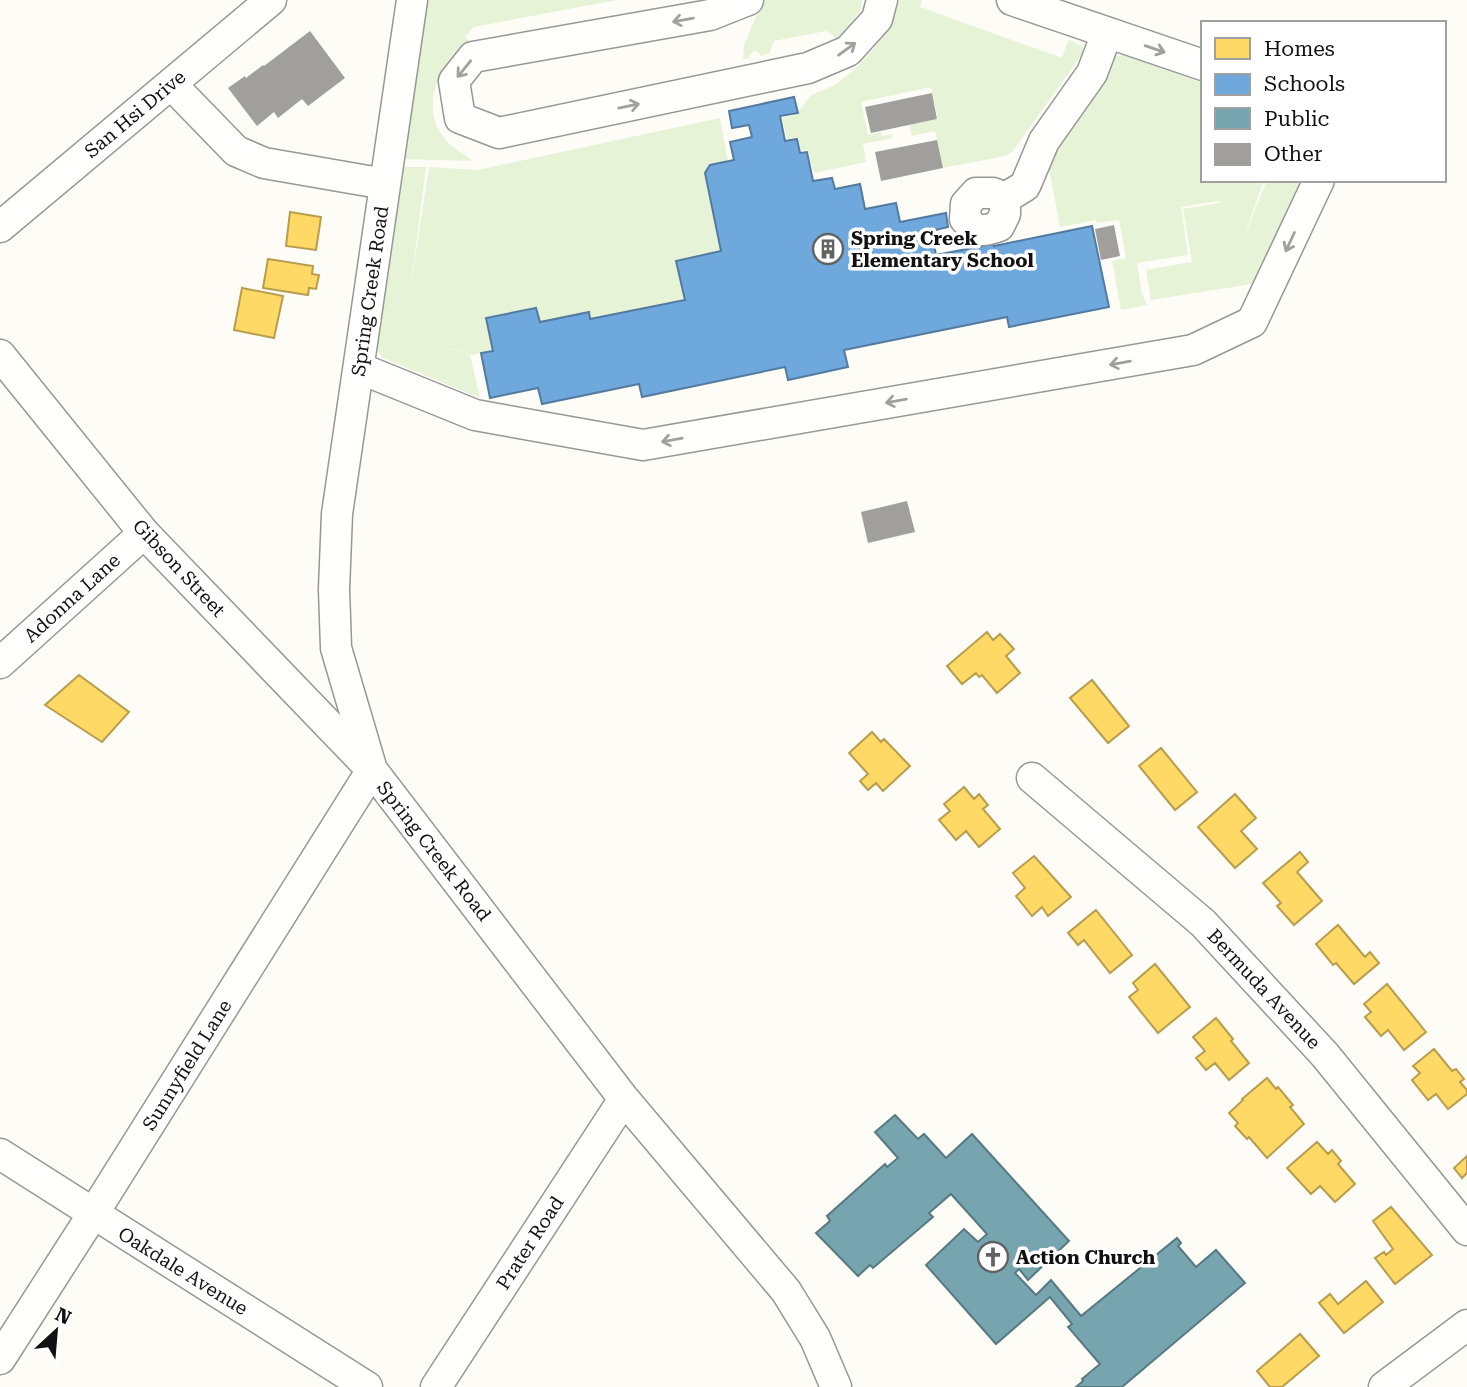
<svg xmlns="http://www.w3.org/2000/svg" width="1467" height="1387" font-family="'Roboto Serif',serif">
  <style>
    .green { fill: #e7f3d7 }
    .homes { fill: #ffd966; stroke: #b89d4c; stroke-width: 2 }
    .schools { fill: #6fa8dc; stroke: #537b9f; stroke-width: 2 }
    .public { fill: #76a5af; stroke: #587980; stroke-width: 2 }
    .building { fill: #a19f9c }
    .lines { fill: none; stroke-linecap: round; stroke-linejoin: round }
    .minor-casing { stroke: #979795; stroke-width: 33 }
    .minor { stroke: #fffffe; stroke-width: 30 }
    .oneway { stroke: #a0a09f }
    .labels { text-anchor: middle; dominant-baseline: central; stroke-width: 7; stroke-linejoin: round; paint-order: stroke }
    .street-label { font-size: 19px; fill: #111; stroke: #fff }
    .poi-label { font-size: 19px; font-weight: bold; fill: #111; stroke: #fff; text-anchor: start }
  </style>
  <rect width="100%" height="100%" fill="#fdfcf7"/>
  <path class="green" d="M428,0H617L474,27L465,37L474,45C467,50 458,54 452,60C431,81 425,116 445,139C452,148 462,153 471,159L470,161L403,159Z
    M763,0H862L861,9L832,51L829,49L836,38L826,31L774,41L769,54L760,56L759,53L755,51L750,54L749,58L743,59L744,45Z
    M900,0H922L920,7L1062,58L1068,41L1070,40L1083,47V53L1012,152L1005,156L943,168L935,131L912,136L909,125L938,119L931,87L861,102L868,135L881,132L882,136L892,134L893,138L863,144L866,162L814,173L808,150L801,151L798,137L787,139L782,118L796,115L811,95L833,86L852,72L875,48L892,24Z
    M1126,55L1203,83V180H1264L1243,240L1267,180H1304L1263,276L1252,284L1151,300L1146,270L1192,262L1183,209L1219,203L1224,235L1219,201L1181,207L1188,255L1137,263L1142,294L1147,305L1121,310L1112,261L1126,258L1119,220L1097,223L1096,220L1060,227L1048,163L1114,56Z
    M720,118L728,160L710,164L704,173L720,251L677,260L685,300L590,319L589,312L540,322L537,307L486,317L493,350L472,355L404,334L470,355L480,398L383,358L376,350L402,167H426L410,292L429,167L478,170Z"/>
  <path class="homes" d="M290,212L321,217L316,250L286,246Z
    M268,259L313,266L312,274L319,275L316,289L309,288L308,295L263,288Z
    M242,288L283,296L274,338L234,330Z
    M987,632L993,640L1000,634L1014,649L1006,656L1020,673L997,693L982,675L979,677L976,673L962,684L947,666Z
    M79,675L129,712L102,742L45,705Z
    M1092,680L1129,726L1108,743L1070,698Z
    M872,732L881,742L884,739L910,766L883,791L876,783L868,790L860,781L868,774L849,753Z
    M1161,748L1197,792L1175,810L1139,766Z
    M964,787L974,799L979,794L988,805L983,809L1000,829L979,847L966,831L956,840L939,820L950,811L944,804Z
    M1235,794L1256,818L1241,831L1257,849L1235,868L1198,827Z
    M1300,852L1308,862L1297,872L1322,901L1294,925L1277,906L1281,903L1263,883Z
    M1034,856L1071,897L1048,916L1042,907L1032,916L1016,896L1025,888L1013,873Z
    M1096,910L1132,955L1110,973L1084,940L1078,945L1068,933Z
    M1338,925L1365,957L1370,952L1379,963L1354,984L1336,963L1333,965L1316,944Z
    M1155,964L1190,1007L1158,1033L1129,997L1138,990L1133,983Z
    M1387,984L1426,1032L1404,1050L1388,1030L1381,1036L1365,1017L1371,1012L1364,1004Z
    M1216,1018L1233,1039L1231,1041L1249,1063L1229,1080L1215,1063L1206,1070L1196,1058L1205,1051L1193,1037Z
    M1434,1049L1452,1071L1456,1069L1464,1079L1460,1082L1467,1090V1094L1448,1109L1436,1094L1428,1100L1412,1080L1420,1073L1413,1066Z
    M1267,1078L1276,1089L1278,1087L1293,1105L1290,1107L1304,1124L1267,1158L1249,1137L1247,1139L1235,1126L1238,1123L1229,1113L1243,1100L1242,1099Z
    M1317,1142L1328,1154L1332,1150L1341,1161L1338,1164L1355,1184L1335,1202L1320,1186L1311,1194L1287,1168Z
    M1467,1156V1173L1462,1178L1454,1168Z
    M1391,1207L1432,1255L1395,1284L1375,1258L1384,1252L1386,1255L1393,1249L1373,1221Z
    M1366,1281L1383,1302L1344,1333L1319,1303L1330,1294L1338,1304Z
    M1300,1334L1319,1356L1282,1387H1270L1257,1371Z"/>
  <path class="schools" d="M794,97L798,113L780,116L785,141L797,139L800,153L807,152L813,181L832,178L835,189L860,184L865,209L896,203L900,222L946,213L948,227L931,231L936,255L993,244L994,246L1092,226L1109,307L1009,327L1007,317L844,350L848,367L788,380L785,367L642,397L639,384L542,404L538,388L490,398L481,353L493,351L486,318L536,308L540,322L589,312L590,319L685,300L676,261L721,251L705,173L710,165L734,160L730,142L752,137L749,125L732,128L729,111Z"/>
  <path class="public" d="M895,1115L918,1139L924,1134L946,1158L972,1134L1069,1241L1028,1280L1019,1269L1015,1273L1036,1295L1051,1280L1081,1316L1177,1238L1181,1243L1178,1246L1196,1267L1216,1250L1245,1283L1122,1387H1076L1083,1381L1082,1379L1100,1364L1068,1327L1072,1324L1050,1297L996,1344L926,1265L964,1229L978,1242L987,1234L951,1194L929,1213L933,1217L873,1268L870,1265L858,1276L816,1233L830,1221L827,1216L885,1164L887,1167L898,1158L875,1132Z"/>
  <path class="building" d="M310,31L345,78L308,106L302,99L278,118L274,112L257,126L228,88L245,76L246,78L263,65L264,66Z
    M932,93L937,119L871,133L865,107Z
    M937,140L943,168L881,181L875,152Z
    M1114,225L1120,256L1101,260L1095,229Z
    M907,501L915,532L868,543L861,512Z"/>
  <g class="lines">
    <g class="minor-casing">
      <path id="minor" d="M412,0L337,514L334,589L336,648L372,770L624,1099L786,1291L815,1338L836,1387
        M748,0L710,15L473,57L454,81L460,118L499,133L808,68L848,51L877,19L882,0
        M1012,0L1203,65
        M171,84L236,151L264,163L385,184
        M1005,198L993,193H976L966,204L965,219C977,233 983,232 999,226L1005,214V198L1025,186L1044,141L1092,73L1107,33
        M0,227L271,0
        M0,355L144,533L372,770L93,1214L0,1359
        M359,368L475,415L643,445L1193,350L1252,322L1319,180
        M0,663L144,533
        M1032,778L1203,923L1325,1055L1467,1230
        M0,1154L367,1387
        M436,1387L624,1099
        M1384,1387L1467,1325"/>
    </g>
    <use href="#minor" class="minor"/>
  </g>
  <defs><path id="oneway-shaft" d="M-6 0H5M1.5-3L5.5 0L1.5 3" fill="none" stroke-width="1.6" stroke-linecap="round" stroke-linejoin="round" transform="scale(1.75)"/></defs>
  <g class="oneway">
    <use href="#oneway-shaft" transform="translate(683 20) rotate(170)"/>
    <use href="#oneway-shaft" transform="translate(847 49) rotate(-36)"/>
    <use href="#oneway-shaft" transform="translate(1155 49) rotate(19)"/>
    <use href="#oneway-shaft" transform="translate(464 69) rotate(129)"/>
    <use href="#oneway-shaft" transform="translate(629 106) rotate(-12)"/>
    <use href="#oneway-shaft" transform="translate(1290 242) rotate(115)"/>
    <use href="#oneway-shaft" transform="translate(1120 363) rotate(170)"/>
    <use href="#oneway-shaft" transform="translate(896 401) rotate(170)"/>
    <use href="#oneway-shaft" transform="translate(672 440) rotate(170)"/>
  </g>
  <defs>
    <g id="building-ring" transform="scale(1.575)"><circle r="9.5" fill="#fff" stroke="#646362" stroke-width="1.5"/><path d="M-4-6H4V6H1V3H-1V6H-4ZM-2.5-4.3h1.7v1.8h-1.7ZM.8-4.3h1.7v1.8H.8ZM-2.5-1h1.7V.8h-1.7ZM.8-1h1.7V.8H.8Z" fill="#646362"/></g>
    <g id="church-ring" transform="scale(1.575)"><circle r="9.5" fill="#fff" stroke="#646362" stroke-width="1.5"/><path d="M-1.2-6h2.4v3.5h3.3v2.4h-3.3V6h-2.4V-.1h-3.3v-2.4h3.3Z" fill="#646362"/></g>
  </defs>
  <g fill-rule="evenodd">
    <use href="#building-ring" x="828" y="249"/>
    <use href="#church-ring" x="993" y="1257"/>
  </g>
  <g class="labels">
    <g class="street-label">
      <text transform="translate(135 114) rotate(-40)">San Hsi Drive</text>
      <text transform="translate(370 291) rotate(-82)">Spring Creek Road</text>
      <text transform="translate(179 568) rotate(47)">Gibson Street</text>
      <text transform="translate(72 598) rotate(-42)">Adonna Lane</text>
      <text transform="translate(434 851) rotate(52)">Spring Creek Road</text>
      <text transform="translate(1264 989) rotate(47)">Bermuda Avenue</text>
      <text transform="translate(187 1065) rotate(-58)">Sunnyfield Lane</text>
      <text transform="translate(530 1243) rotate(-57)">Prater Road</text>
      <text transform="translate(183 1271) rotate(32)">Oakdale Avenue</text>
    </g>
    <g class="poi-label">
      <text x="851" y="238">Spring Creek<tspan x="851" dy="22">Elementary School</tspan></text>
      <text x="1016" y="1257">Action Church</text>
    </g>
  </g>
  <rect x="1201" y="21" width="245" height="161" fill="#ffffff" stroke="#a0a0a0" stroke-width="2"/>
  <rect x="1215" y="38" width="35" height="21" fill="#ffd966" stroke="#a0a0a0" stroke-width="2"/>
  <text x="1264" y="56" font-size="21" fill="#111111">Homes</text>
  <rect x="1215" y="74" width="35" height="21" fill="#6fa8dc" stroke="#a0a0a0" stroke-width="2"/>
  <text x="1264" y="91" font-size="21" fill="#111111">Schools</text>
  <rect x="1215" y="108" width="35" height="21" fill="#76a5af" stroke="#a0a0a0" stroke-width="2"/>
  <text x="1264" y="126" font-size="21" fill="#111111">Public</text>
  <rect x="1215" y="144" width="35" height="21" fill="#a19f9c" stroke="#a0a0a0" stroke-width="2"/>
  <text x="1264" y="161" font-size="21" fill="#111111">Other</text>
  <g transform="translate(56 1331) rotate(26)" stroke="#ffffff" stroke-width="5" paint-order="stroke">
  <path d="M0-5L12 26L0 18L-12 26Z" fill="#111111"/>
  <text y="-10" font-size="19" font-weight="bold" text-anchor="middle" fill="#111111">N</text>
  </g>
</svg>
